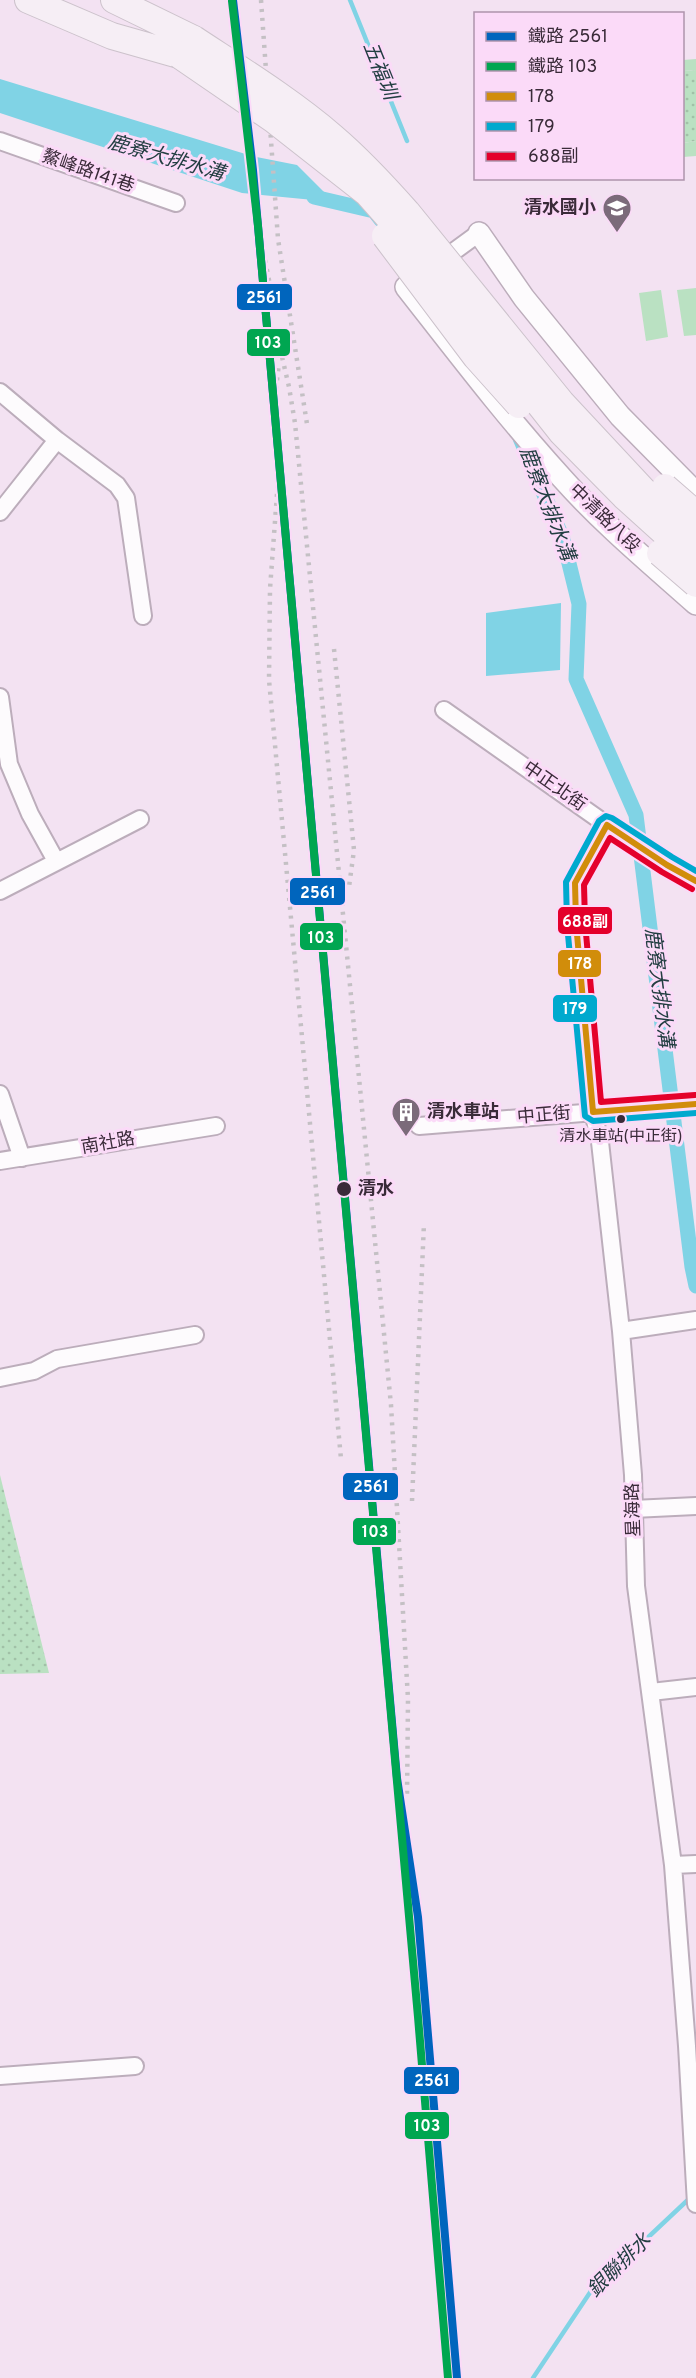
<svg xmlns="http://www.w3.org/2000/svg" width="696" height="2378" font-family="Overpass,'Noto Sans TC',sans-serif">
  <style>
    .grass { fill: url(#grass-dots) }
    .garden { fill: #bae1c2 }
    .water { fill: #80d3e5 }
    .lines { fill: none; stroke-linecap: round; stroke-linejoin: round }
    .stream { stroke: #80d3e5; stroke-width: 4.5 }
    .canal { stroke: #80d3e5; stroke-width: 15 }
    .minor-casing { stroke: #bcadbb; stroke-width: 20 }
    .tertiary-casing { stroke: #bcadbb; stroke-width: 24 }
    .primary-casing { stroke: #ccc2cb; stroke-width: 28 }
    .minor { stroke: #fdfbfd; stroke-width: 16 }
    .tertiary { stroke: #fdfbfd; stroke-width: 21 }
    .primary { stroke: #f6eef5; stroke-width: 26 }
    .rail { stroke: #c4c0c4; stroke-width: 4.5; stroke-dasharray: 3 6; stroke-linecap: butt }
    .primary-bridge-casing { stroke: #ccc2cb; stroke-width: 28; stroke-linecap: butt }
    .primary-bridge { stroke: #f6eef5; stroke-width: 26 }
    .bus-1-casing { stroke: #fbdaf8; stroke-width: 10 }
    .bus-2-casing { stroke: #fbdaf8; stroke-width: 10 }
    .bus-3-casing { stroke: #fbdaf8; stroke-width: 10 }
    .bus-1 { stroke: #d18d0b; stroke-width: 6 }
    .bus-2 { stroke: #00a9ce; stroke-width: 6 }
    .bus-3 { stroke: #e4002b; stroke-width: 6 }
    .rail-1-casing { stroke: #fbdaf8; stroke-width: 12 }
    .rail-2-casing { stroke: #fbdaf8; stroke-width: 12 }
    .rail-1 { stroke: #0065bd; stroke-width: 8 }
    .rail-2 { stroke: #00a651; stroke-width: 8 }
    .bus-dot { fill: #3a2b39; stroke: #fbdaf8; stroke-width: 2 }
    .labels { text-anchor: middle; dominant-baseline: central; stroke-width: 6; stroke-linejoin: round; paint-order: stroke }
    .bus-label { font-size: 16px; fill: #3a2b39; stroke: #fbdaf8 }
    .street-label { font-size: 18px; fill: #3a2b39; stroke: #fbdaf8 }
    .poi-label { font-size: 18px; font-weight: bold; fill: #3a2b39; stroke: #fbdaf8; text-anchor: end }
    .stop-label { font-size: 18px; font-weight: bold; fill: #3a2b39; stroke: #fbdaf8; text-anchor: start }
    .water-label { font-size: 20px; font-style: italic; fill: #233e42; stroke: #fbdaf8 }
    .line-badge { stroke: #fbdaf8; stroke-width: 2 }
    .badge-label { font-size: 16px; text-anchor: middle; font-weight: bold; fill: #fff }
  </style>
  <defs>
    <pattern id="grass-dots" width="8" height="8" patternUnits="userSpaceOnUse" patternTransform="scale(1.5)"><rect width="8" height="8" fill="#bae1c2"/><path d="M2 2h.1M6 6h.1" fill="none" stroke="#a1c1a7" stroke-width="1.8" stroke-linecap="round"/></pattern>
  </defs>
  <rect width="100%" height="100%" fill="#f3e2f2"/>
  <path class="grass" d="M696,70V141L683,143L682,71Z
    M0,1475L49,1673L0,1674Z"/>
  <path class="garden" d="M696,59V70L683,71V60Z
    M696,141V156L683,157V143Z
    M696,288V335L684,336L677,290Z
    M661,290L668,337L646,341L639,293Z"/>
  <path class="water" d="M0,79L252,156L297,165L334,202L242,193L0,113Z
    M561,603L560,670L486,676V613Z"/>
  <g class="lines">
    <path class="stream" d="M350,0L407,141
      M533,2378L591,2291L692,2196"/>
    <path class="canal" d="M314,197L374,211L381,220
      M520,438L563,539L579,604L576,679L636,815L692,1267L696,1286"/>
    <g class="minor-casing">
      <path id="minor" d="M0,141L176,203
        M438,263L479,233
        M0,392L57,440L0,512
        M57,440L117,485L126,498L143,616
        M0,697L9,764L30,814L56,861
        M444,710L607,825L667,865L696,881
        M607,825L575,883L576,923L593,1112L600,1142L621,1331L633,1475L636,1586L673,1865L687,2046L696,2204
        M0,891L140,819
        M0,1094L22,1158
        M419,1126L696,1104
        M0,1161L216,1126
        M621,1331L696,1320
        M0,1378L34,1371L57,1359L195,1335
        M633,1509L696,1506
        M651,1692L696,1687
        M673,1865L696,1864
        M0,2076L135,2066"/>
    </g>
    <g class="tertiary-casing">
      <path id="tertiary" d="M479,233L524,298L620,416L696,493
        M406,287C457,352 507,418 562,478C603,524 650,563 696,604"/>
    </g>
    <g class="primary-casing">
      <path id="primary" d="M28,0L112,36L179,55
        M114,0L194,39"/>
    </g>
    <use href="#minor" class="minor"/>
    <use href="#tertiary" class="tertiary"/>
    <use href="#primary" class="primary"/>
    <path class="rail" d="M261,0L278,239L307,424
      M258,225L274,305
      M276,331L289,387L295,423L391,1405L408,1699L407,1799
      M274,407L279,363
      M279,467L270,589L269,680L341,1459
      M334,649L354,850L349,887
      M412,1501L424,1223"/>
    <g class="primary-bridge-casing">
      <path id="primary-bridge" d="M194,39C241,70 290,100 333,137C360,160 384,186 407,212L561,402L644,491L696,539
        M179,55L274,120L367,193L420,253L562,433L624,496L696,561
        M385,236L476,357L519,405
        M665,487L696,514
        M660,553L696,584"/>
    </g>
    <use href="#primary-bridge" class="primary-bridge"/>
    <g class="bus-1-casing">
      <path id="bus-1" d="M696,881L667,865L607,825L575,883L576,923L593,1112L696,1104"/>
    </g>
    <g class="bus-2-casing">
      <path id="bus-2" d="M696,871L672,857L612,818L606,816L599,821L566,882L567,924L585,1116L593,1121L696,1113"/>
    </g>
    <g class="bus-3-casing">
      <path id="bus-3" d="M692,889L662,872L610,838L584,885L585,922L601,1102L695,1095"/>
    </g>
    <use href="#bus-1" class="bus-1"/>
    <use href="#bus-2" class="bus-2"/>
    <use href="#bus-3" class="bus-3"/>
    <g class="rail-1-casing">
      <path id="rail-1" d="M233,0L253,170L397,1778L418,1917L457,2378"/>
    </g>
    <g class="rail-2-casing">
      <path id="rail-2" d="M232,1L258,226L418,2017L448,2378"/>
    </g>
    <use href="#rail-1" class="rail-1"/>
    <use href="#rail-2" class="rail-2"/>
  </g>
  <defs>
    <g id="school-pin" transform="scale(1.5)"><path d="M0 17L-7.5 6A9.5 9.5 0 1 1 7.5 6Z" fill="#7b6b7a" stroke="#fbdaf8"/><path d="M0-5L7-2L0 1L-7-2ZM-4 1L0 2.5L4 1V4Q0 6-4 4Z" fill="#fff"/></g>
    <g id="building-pin" transform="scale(1.5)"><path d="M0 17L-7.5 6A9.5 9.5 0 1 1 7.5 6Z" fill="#7b6b7a" stroke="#fbdaf8"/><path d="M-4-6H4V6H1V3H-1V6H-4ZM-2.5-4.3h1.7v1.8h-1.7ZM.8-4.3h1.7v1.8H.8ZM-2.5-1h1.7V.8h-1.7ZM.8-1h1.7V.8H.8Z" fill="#fff"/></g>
  </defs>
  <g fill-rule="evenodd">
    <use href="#school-pin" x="617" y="208"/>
    <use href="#building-pin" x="406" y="1112"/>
  </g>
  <g class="bus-dot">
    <circle cx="621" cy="1119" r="5"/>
    <circle cx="344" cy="1189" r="8"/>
  </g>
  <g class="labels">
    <g class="bus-label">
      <text x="621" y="1137">清水車站(中正街)</text>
    </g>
    <g class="street-label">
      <text transform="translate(88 172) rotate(19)">鰲峰路141巷</text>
      <text transform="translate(604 519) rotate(44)">中清路八段</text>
      <text transform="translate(554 787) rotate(35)">中正北街</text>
      <text transform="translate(544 1116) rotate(-5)">中正街</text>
      <text transform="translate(108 1144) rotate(-10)">南社路</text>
      <text transform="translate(634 1510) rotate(-92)">星海路</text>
    </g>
    <g class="poi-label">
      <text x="596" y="208">清水國小</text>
      <text x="427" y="1112" text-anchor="start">清水車站</text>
    </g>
    <g class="stop-label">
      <text x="358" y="1189">清水</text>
    </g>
    <g class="water-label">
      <text transform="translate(379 71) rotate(68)">五福圳</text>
      <text transform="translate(166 159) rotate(16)">鹿寮大排水溝</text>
      <text transform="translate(546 504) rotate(69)">鹿寮大排水溝</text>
      <text transform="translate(658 988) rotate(83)">鹿寮大排水溝</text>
      <text transform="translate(620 2266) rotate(-45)">銀聯排水</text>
    </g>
  </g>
  <g class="line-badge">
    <rect x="236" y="283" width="57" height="28" rx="6" fill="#0065bd"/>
    <rect x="246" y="328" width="45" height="29" rx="6" fill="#00a651"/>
    <rect x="289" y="877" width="57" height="29" rx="6" fill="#0065bd"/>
    <rect x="557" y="906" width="56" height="29" rx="6" fill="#e4002b"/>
    <rect x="299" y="922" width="45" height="29" rx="6" fill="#00a651"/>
    <rect x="557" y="949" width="45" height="29" rx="6" fill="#d18d0b"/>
    <rect x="552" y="994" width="46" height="29" rx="6" fill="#00a9ce"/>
    <rect x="342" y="1472" width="57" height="29" rx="6" fill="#0065bd"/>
    <rect x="352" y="1517" width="45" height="29" rx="6" fill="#00a651"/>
    <rect x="403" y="2066" width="57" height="29" rx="6" fill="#0065bd"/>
    <rect x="404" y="2111" width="46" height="29" rx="6" fill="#00a651"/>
  </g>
  <g class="badge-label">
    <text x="264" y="303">2561</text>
    <text x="268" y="348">103</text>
    <text x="318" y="898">2561</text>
    <text x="585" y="927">688副</text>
    <text x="321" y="943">103</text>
    <text x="580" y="969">178</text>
    <text x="575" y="1014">179</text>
    <text x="371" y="1492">2561</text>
    <text x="375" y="1537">103</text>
    <text x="432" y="2086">2561</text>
    <text x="427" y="2131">103</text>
  </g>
  <rect x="474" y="12" width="210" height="168" fill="#fbdaf8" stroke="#ae94ac" stroke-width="1.5"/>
  <rect x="486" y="32" width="30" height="9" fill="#0065bd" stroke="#ae94ac" stroke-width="1.5"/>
  <text x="528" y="42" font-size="18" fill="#3a2b39">鐵路 2561</text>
  <rect x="486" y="62" width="30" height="9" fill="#00a651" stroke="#ae94ac" stroke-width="1.5"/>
  <text x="528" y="72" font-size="18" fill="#3a2b39">鐵路 103</text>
  <rect x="486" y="92" width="30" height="9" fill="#d18d0b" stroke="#ae94ac" stroke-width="1.5"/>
  <text x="528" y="102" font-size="18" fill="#3a2b39">178</text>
  <rect x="486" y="122" width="30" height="9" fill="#00a9ce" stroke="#ae94ac" stroke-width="1.5"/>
  <text x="528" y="132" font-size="18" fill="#3a2b39">179</text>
  <rect x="486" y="152" width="30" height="9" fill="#e4002b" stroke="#ae94ac" stroke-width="1.5"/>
  <text x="528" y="162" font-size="18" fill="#3a2b39">688副</text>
</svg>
